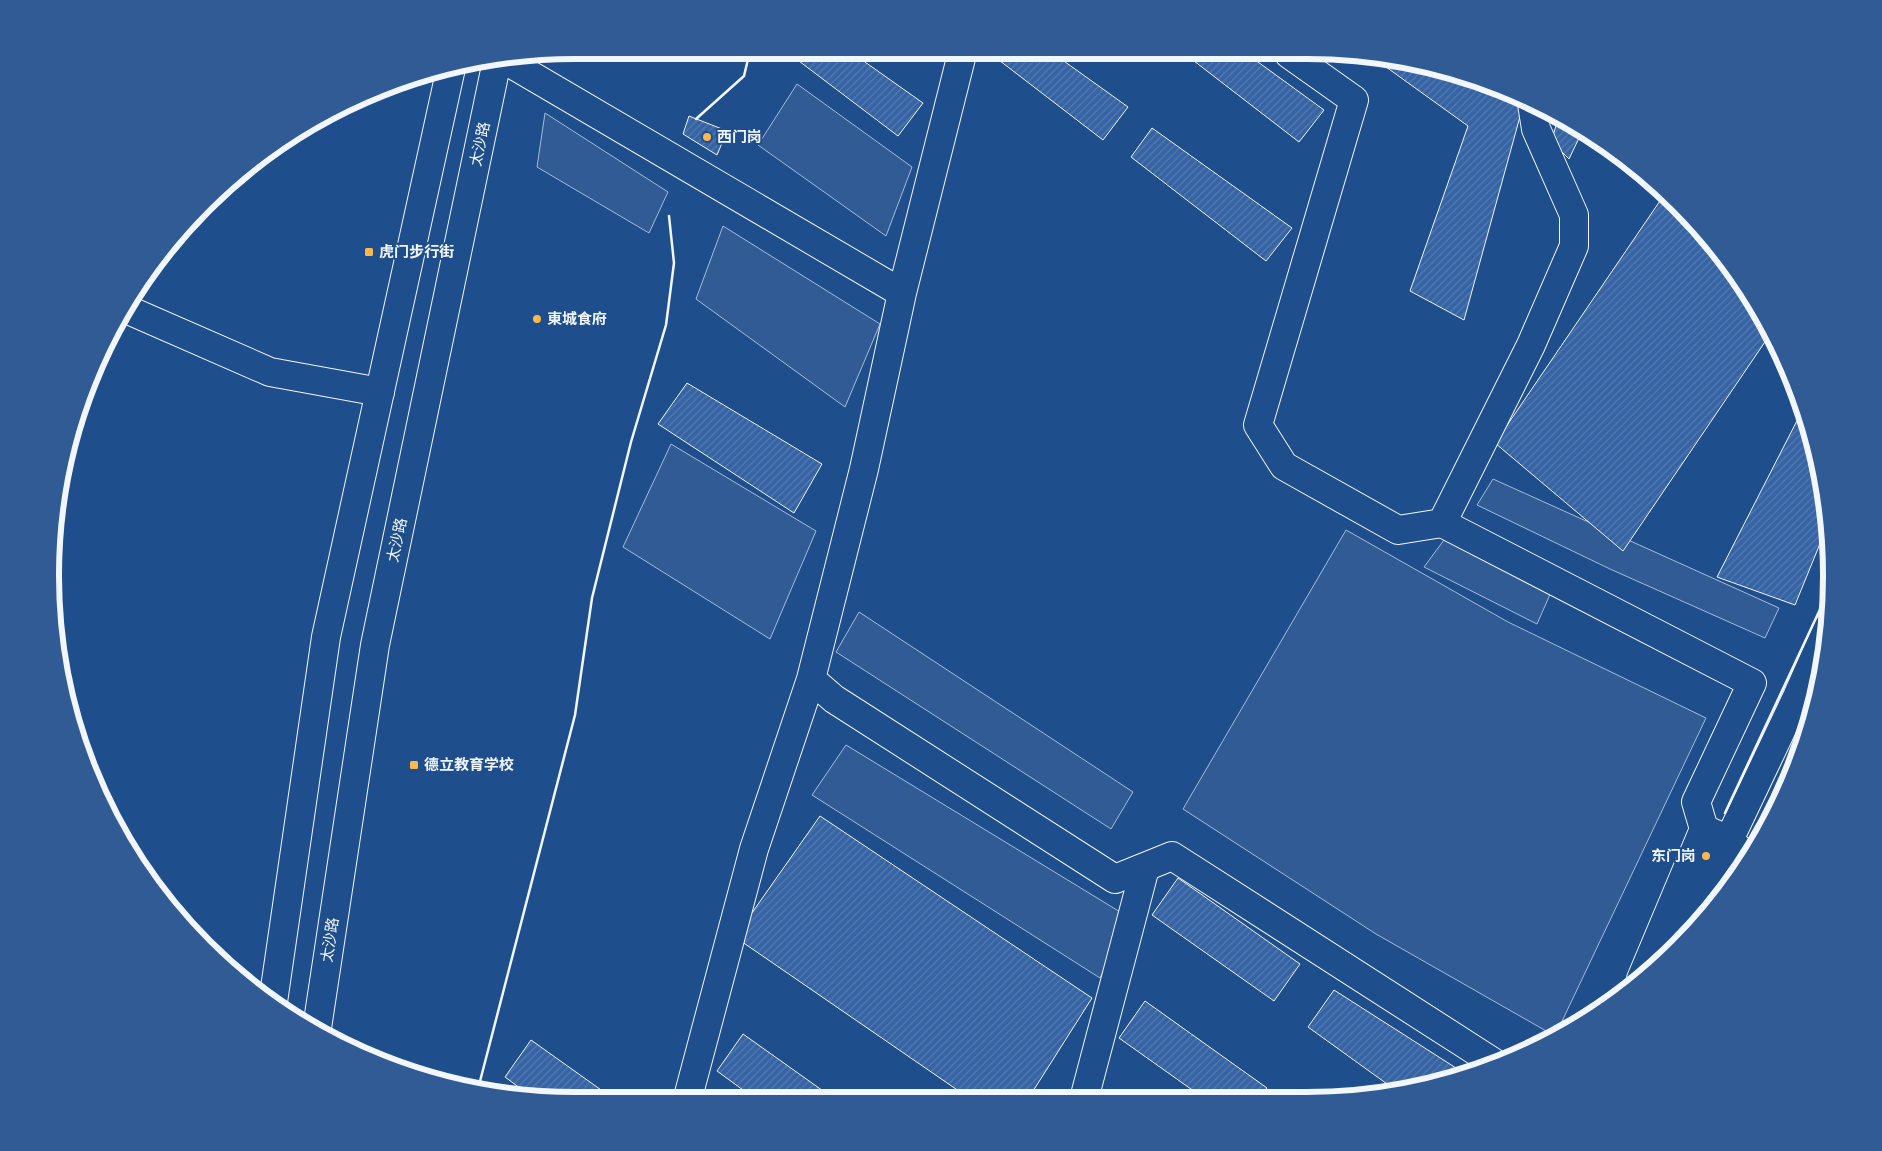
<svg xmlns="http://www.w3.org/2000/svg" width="1882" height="1151" font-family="'Nunito Sans','Noto Sans SC',sans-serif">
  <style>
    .built { fill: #305b95; stroke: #a8bbd7 }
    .building { fill: url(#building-hatch); stroke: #f2f6ff }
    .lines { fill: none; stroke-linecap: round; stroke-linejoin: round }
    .minor-casing { stroke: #f2f6ff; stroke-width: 30 }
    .secondary-casing { stroke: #f2f6ff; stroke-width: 30 }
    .minor { stroke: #1f4e8c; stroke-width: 28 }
    .secondary { stroke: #1f4e8c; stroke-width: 28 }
    .wall { stroke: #f2f6ff; stroke-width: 2.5 }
    .poi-dot { fill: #ffb74d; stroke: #1f4e8c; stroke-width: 2 }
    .labels { text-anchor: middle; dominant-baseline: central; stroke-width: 4; stroke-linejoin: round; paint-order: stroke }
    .poi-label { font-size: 15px; font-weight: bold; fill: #f2f6ff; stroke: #1f4e8c; text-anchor: start }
    .street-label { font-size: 15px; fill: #f2f6ff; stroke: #1f4e8c }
    .rim { fill: none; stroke: #f2f6ff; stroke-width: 6 }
  </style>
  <defs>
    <pattern id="building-hatch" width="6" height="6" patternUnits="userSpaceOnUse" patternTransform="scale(1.25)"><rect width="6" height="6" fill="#3563a3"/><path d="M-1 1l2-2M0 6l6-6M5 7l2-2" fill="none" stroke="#537ab1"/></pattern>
  </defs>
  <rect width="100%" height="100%" fill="#1f4e8c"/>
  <path class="built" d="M797,84L912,167L886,236L758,145Z
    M545,113L668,192L649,233L537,167Z
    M723,226L880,324L845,407L696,299Z
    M671,444L816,531L770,639L623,547Z
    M1493,479L1779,608L1765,638L1610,569L1477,505Z
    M1346,530L1508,622L1706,718L1555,1036L1376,934L1183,809Z
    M1444,540L1552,590L1537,624L1424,567Z
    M859,612L1133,792L1111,829L836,652Z
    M846,745L1130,918L1100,978L812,795Z"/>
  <path class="building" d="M991,54H1054L1128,107L1103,140Z
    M1185,54H1247L1324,110L1299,142Z
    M1368,54H1375L1505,89L1524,102L1464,320L1410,291L1468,126Z
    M791,55H855L923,103L898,136Z
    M689,116L727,131L717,155L683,134Z
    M1557,123L1580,136L1569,159L1551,141Z
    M1152,128L1292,228L1266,261L1131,157Z
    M1664,195L1701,229L1761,313L1771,333L1623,551L1495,443Z
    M687,383L822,464L794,513L658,424Z
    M1804,407L1827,507L1828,524L1795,605L1717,577Z
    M820,816L1092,998L1028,1099L969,1098L735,937Z
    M1178,878L1300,964L1274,1001L1152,915Z
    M1334,990L1467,1075L1394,1089L1308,1027Z
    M1145,1001L1267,1088L1258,1100L1205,1099L1119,1038Z
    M743,1034L833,1098H754L717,1071Z
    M531,1040L611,1097H532L505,1077Z"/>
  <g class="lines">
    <g class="minor-casing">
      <path id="minor" d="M962,54L902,293L864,469L811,679L834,699L1115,879L1172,856L1496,1064
        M1289,54L1354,100L1258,425L1284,466L1398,530L1442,523
        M498,56L902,293
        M1532,104L1536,129L1574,215V246L1531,345L1442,523L1752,683L1696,802L1704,829L1729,840L1747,857
        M126,309L270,372L380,392
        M1690,931L1729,840L1797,697L1828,627
        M1641,979L1704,829
        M688,1097L754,849L811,679
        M1084,1099L1145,868"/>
    </g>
    <g class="secondary-casing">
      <path id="secondary" d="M273,1002L326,637L451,68
        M317,1028L375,645L498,56"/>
    </g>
    <use href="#minor" class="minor"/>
    <use href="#secondary" class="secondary"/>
    <path class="wall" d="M696,119L744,76L749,55
      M1725,813L1830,588
      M478,1089L575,715L592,598L631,442L666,325L674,263L669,216"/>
  </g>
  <g class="poi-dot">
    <circle cx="707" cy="137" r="5"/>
    <rect x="364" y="247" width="10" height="10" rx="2.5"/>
    <circle cx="537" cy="319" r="5"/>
    <rect x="409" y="760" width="10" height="10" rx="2.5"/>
    <circle cx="1706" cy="856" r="5"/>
  </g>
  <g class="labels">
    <g class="poi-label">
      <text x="717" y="137">西门岗</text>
      <text x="379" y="252">虎门步行街</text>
      <text x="547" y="319">東城食府</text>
      <text x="424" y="765">德立教育学校</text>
      <text x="1696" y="856" text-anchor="end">东门岗</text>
    </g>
    <g class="street-label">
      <text transform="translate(480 144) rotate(-78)">太沙路</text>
      <text transform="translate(397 540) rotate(-78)">太沙路</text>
      <text transform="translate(330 940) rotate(-81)">太沙路</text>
    </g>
  </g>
  <path d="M0 0H1882V1151H0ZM575 59H1307A516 516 0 0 1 1823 575V576A516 516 0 0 1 1307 1092H575A516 516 0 0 1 59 576V575A516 516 0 0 1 575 59Z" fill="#305b95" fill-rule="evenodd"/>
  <path class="rim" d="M575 59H1307A516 516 0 0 1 1823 575V576A516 516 0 0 1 1307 1092H575A516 516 0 0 1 59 576V575A516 516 0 0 1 575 59Z"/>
</svg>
